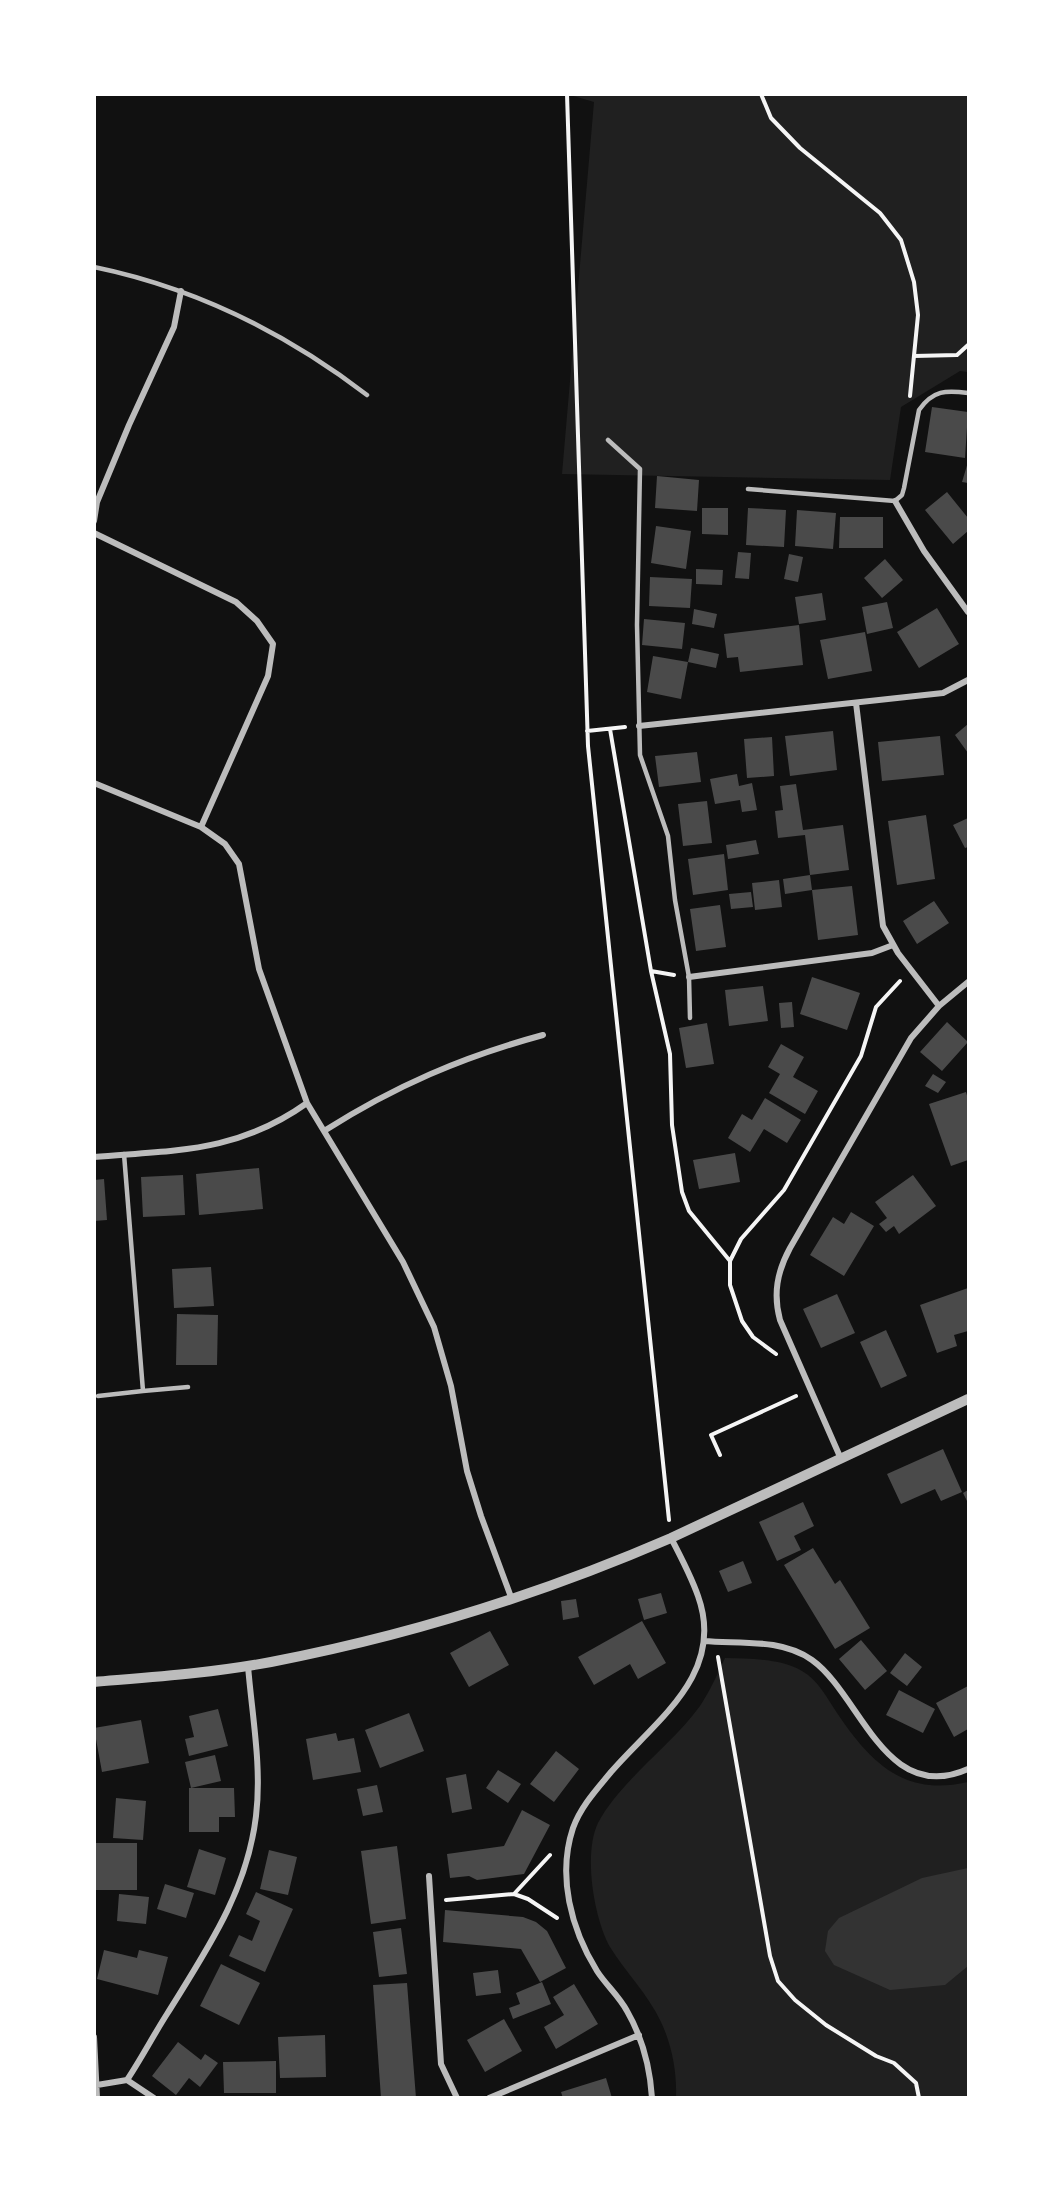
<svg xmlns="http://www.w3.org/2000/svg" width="1063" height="2192" font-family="'Noto Sans',sans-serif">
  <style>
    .green { fill: #202020 }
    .water { fill: #333 }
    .building { fill: #4a4a4a }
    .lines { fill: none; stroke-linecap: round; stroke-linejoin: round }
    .path { stroke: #f5f5f5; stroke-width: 4 }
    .service { stroke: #bcbcbc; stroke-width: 4.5 }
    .minor { stroke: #bcbcbc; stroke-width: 6 }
    .tertiary { stroke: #bcbcbc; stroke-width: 10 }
  </style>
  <rect width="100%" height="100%" fill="#111"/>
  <path class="green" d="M570,95H968V372L960,371L901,407L890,480L562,474L594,102Z
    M725,1658C749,1659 780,1658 802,1671C818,1680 827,1698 837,1713C871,1763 904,1797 968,1782V2097H676C677,2073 672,2045 661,2022C648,1994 626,1973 610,1947C594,1918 583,1854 598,1823C620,1781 671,1746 700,1706C710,1691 717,1675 725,1658Z"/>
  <path class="water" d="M968,1868V1966L945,1985L890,1990L834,1965L825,1951L828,1931L839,1918L922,1878Z"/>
  <path class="building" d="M932,407L968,412L965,458L925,452Z
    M968,462V483L962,482Z
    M657,476L699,480L697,511L655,508Z
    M947,492L968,518V531L953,544L925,510Z
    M702,508H728V535L702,534Z
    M748,508L786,510L784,547L746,545Z
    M797,510L836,513L833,549L795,546Z
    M840,517H883V548H839Z
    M656,526L691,531L686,569L651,563Z
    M738,552L751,553L749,579L735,578Z
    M789,554L803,557L798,582L784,579Z
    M885,559L903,580L882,598L864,578Z
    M696,569L723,570L722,585L696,584Z
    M650,577L692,579L690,608L649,606Z
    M822,593L826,620L799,624L795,597Z
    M887,602L893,628L867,634L862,607Z
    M937,608L959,644L919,668L897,632Z
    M694,609L717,614L714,628L692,624Z
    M644,619L685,623L682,649L642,645Z
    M799,625L803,665L740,672L738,657L727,658L724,634Z
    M865,632L872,671L828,679L820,640Z
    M691,648L719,654L716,668L688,662Z
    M653,656L688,662L681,699L647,692Z
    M968,724V753L955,735Z
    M833,731L837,770L790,776L785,736Z
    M940,736L944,775L882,781L878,742Z
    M772,737L774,776L747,778L744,739Z
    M697,752L701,782L659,787L655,756Z
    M737,774L739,786L752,783L757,810L742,812L740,800L715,804L710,779Z
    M796,784L803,830L843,825L849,870L810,875L805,835L778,838L775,811L783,810L780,786Z
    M707,801L712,843L683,846L678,804Z
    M926,815L935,879L897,885L888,821Z
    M968,818V847L965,848L953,825Z
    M756,840L759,854L728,859L726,845Z
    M724,854L728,890L693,895L688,859Z
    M810,875L812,890L785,894L783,879Z
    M779,880L782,907L755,910L752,883Z
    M852,886L858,935L818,940L812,890Z
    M751,892L753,907L731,909L729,894Z
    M934,901L949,923L917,944L903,921Z
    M720,905L726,947L696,951L690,909Z
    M812,977L860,993L847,1030L800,1014Z
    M763,986L768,1021L729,1026L725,990Z
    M792,1002L794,1027L781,1028L779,1003Z
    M947,1022L968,1042L942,1071L920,1052Z
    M707,1023L714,1064L686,1068L679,1028Z
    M781,1044L804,1057L793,1077L818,1091L805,1114L769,1093L780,1074L768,1067Z
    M933,1074L946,1082L938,1093L925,1086Z
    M966,1092L968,1099V1160L951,1166L929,1104Z
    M765,1098L801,1120L787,1143L764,1129L750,1152L728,1138L742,1114L752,1120Z
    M735,1153L740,1182L699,1189L693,1160Z
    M259,1168L263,1209L199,1215L196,1174Z
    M183,1175L185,1215L143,1217L141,1177Z
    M913,1175L936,1206L899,1234L894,1226L886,1232L879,1224L887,1218L875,1202Z
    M104,1179L107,1220L94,1221V1180Z
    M851,1212L874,1226L844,1276L810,1255L833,1217L844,1224Z
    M211,1267L214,1306L174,1308L172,1269Z
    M968,1288V1331L954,1335L957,1346L937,1353L920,1305Z
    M837,1294L855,1333L821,1348L803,1309Z
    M177,1314L218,1315L217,1365H176Z
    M886,1330L907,1376L881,1388L860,1342Z
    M943,1449L962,1492L941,1501L935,1489L901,1504L887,1474Z
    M968,1490V1503L963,1493Z
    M803,1502L814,1526L794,1536L801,1550L777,1561L759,1522Z
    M813,1548L835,1584L840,1580L870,1628L835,1649L784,1565Z
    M743,1561L752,1583L728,1592L719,1571Z
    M661,1593L667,1613L644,1620L638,1599Z
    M576,1599L579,1617L563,1620L561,1601Z
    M642,1621L666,1663L638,1679L630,1664L594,1685L578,1657Z
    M490,1631L509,1665L469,1687L450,1653Z
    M861,1640L887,1671L865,1690L839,1659Z
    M905,1653L922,1667L907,1686L890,1673Z
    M968,1686V1729L954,1737L936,1703Z
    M899,1690L935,1709L923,1733L886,1715Z
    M218,1709L228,1746L189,1756L185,1739L194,1737L189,1716Z
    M409,1713L424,1751L380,1768L365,1730Z
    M141,1720L149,1763L102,1772L94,1728Z
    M336,1733L338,1741L354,1738L361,1772L313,1780L306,1739Z
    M556,1751L579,1769L554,1802L530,1784Z
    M215,1755L221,1781L191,1788L185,1762Z
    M498,1770L521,1784L508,1803L486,1788Z
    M466,1774L472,1809L452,1813L446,1778Z
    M377,1785L383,1812L363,1816L357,1789Z
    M189,1788H234L235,1817H219V1832H189Z
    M116,1798L146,1801L143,1840L113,1838Z
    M522,1810L550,1825L524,1874L477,1880L469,1876L450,1878L447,1854L504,1846Z
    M95,1843H137V1890H95Z
    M397,1846L406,1919L371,1924L361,1851Z
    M199,1849L226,1858L215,1895L187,1887Z
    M269,1850L297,1857L288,1895L260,1889Z
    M165,1884L194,1893L186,1918L157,1909Z
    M256,1892L293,1909L265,1972L229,1956L239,1935L252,1941L260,1921L246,1914Z
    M119,1894L149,1897L146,1924L117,1921Z
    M445,1910L523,1917L536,1922L547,1931L566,1968L540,1982L521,1949L443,1942Z
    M401,1928L407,1974L379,1977L373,1932Z
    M104,1950L137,1958L139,1950L168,1957L158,1995L97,1979Z
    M221,1964L260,1983L239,2025L200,2006Z
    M498,1970L501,1993L476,1996L473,1973Z
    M542,1982L551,2004L513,2019L509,2008L520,2004L516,1993Z
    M407,1983L416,2098H381L373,1985Z
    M574,1984L598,2024L556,2049L544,2027L564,2015L553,1997Z
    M504,2019L522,2051L485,2072L467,2040Z
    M325,2035L326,2077L280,2078L278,2037Z
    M178,2042L201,2060L205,2054L218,2063L200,2087L189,2078L176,2095L152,2076Z
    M276,2061V2093H224L223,2062Z
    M606,2078L612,2098H563L561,2092Z"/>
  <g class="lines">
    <path class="path" d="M567,94L588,746L669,1520
      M761,94L771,118L800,148L880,213L901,240L914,282L918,315L910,396
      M914,356L957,355L968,345
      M610,729L651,971L670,1054L672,1125L682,1192L689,1211L730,1261
      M587,731L625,727
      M651,971L674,975
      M776,1354L753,1337L742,1321L730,1285V1261L741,1239L784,1190L861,1056L876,1007L900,981
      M720,1455L711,1435L796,1396
      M718,1657L770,1956L778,1981L795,2000L826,2025L876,2056L894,2063L916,2083L919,2098
      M514,1894L550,1855
      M446,1900L514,1894L528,1899L557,1918"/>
    <path class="service" d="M94,267C196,288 286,333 367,395
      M608,440L640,469L637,625L640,755L668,836L675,900L689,977L690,1018
      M748,489L895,501L902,495L904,488L919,410C933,390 946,390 968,393
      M143,1391L188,1387
      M98,1396L143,1391L124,1154"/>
    <path class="minor" d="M895,501L924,551L968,612
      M94,521L97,502L129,425L174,327L181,291
      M94,533L236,602L257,621L273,644L268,676L201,827
      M856,703L883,926L898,953L939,1006
      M639,726L943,693L968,680
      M94,783L201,827L225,844L239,864L259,969L307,1103L403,1262L434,1327L451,1386L467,1471L481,1516L511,1597
      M689,977L872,953L893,945
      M324,1131C395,1086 462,1057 543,1035
      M94,1157C175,1150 237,1153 307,1103
      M841,1459L780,1320C773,1294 777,1272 790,1248L911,1038L939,1006L968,982
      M704,1641C739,1644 781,1638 812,1660C861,1695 885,1806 968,1769
      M429,1876L441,2064L457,2098
      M94,2037L97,2098
      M127,2080L154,2098
      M97,2085L127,2080C141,2059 153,2036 167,2014C206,1951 247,1892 256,1816C262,1767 252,1715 248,1666
      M489,2098L639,2035
      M652,2098C650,2067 642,2037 627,2011C619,1996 606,1985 597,1971C571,1929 557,1876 573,1828C581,1806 597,1789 611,1772C656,1720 726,1674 698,1596C691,1576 681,1557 671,1538"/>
    <path class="tertiary" d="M94,1682C153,1677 213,1673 271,1662C407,1636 544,1593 671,1538L968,1399"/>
  </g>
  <rect width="1063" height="2192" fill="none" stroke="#ffffff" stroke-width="192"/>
</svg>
